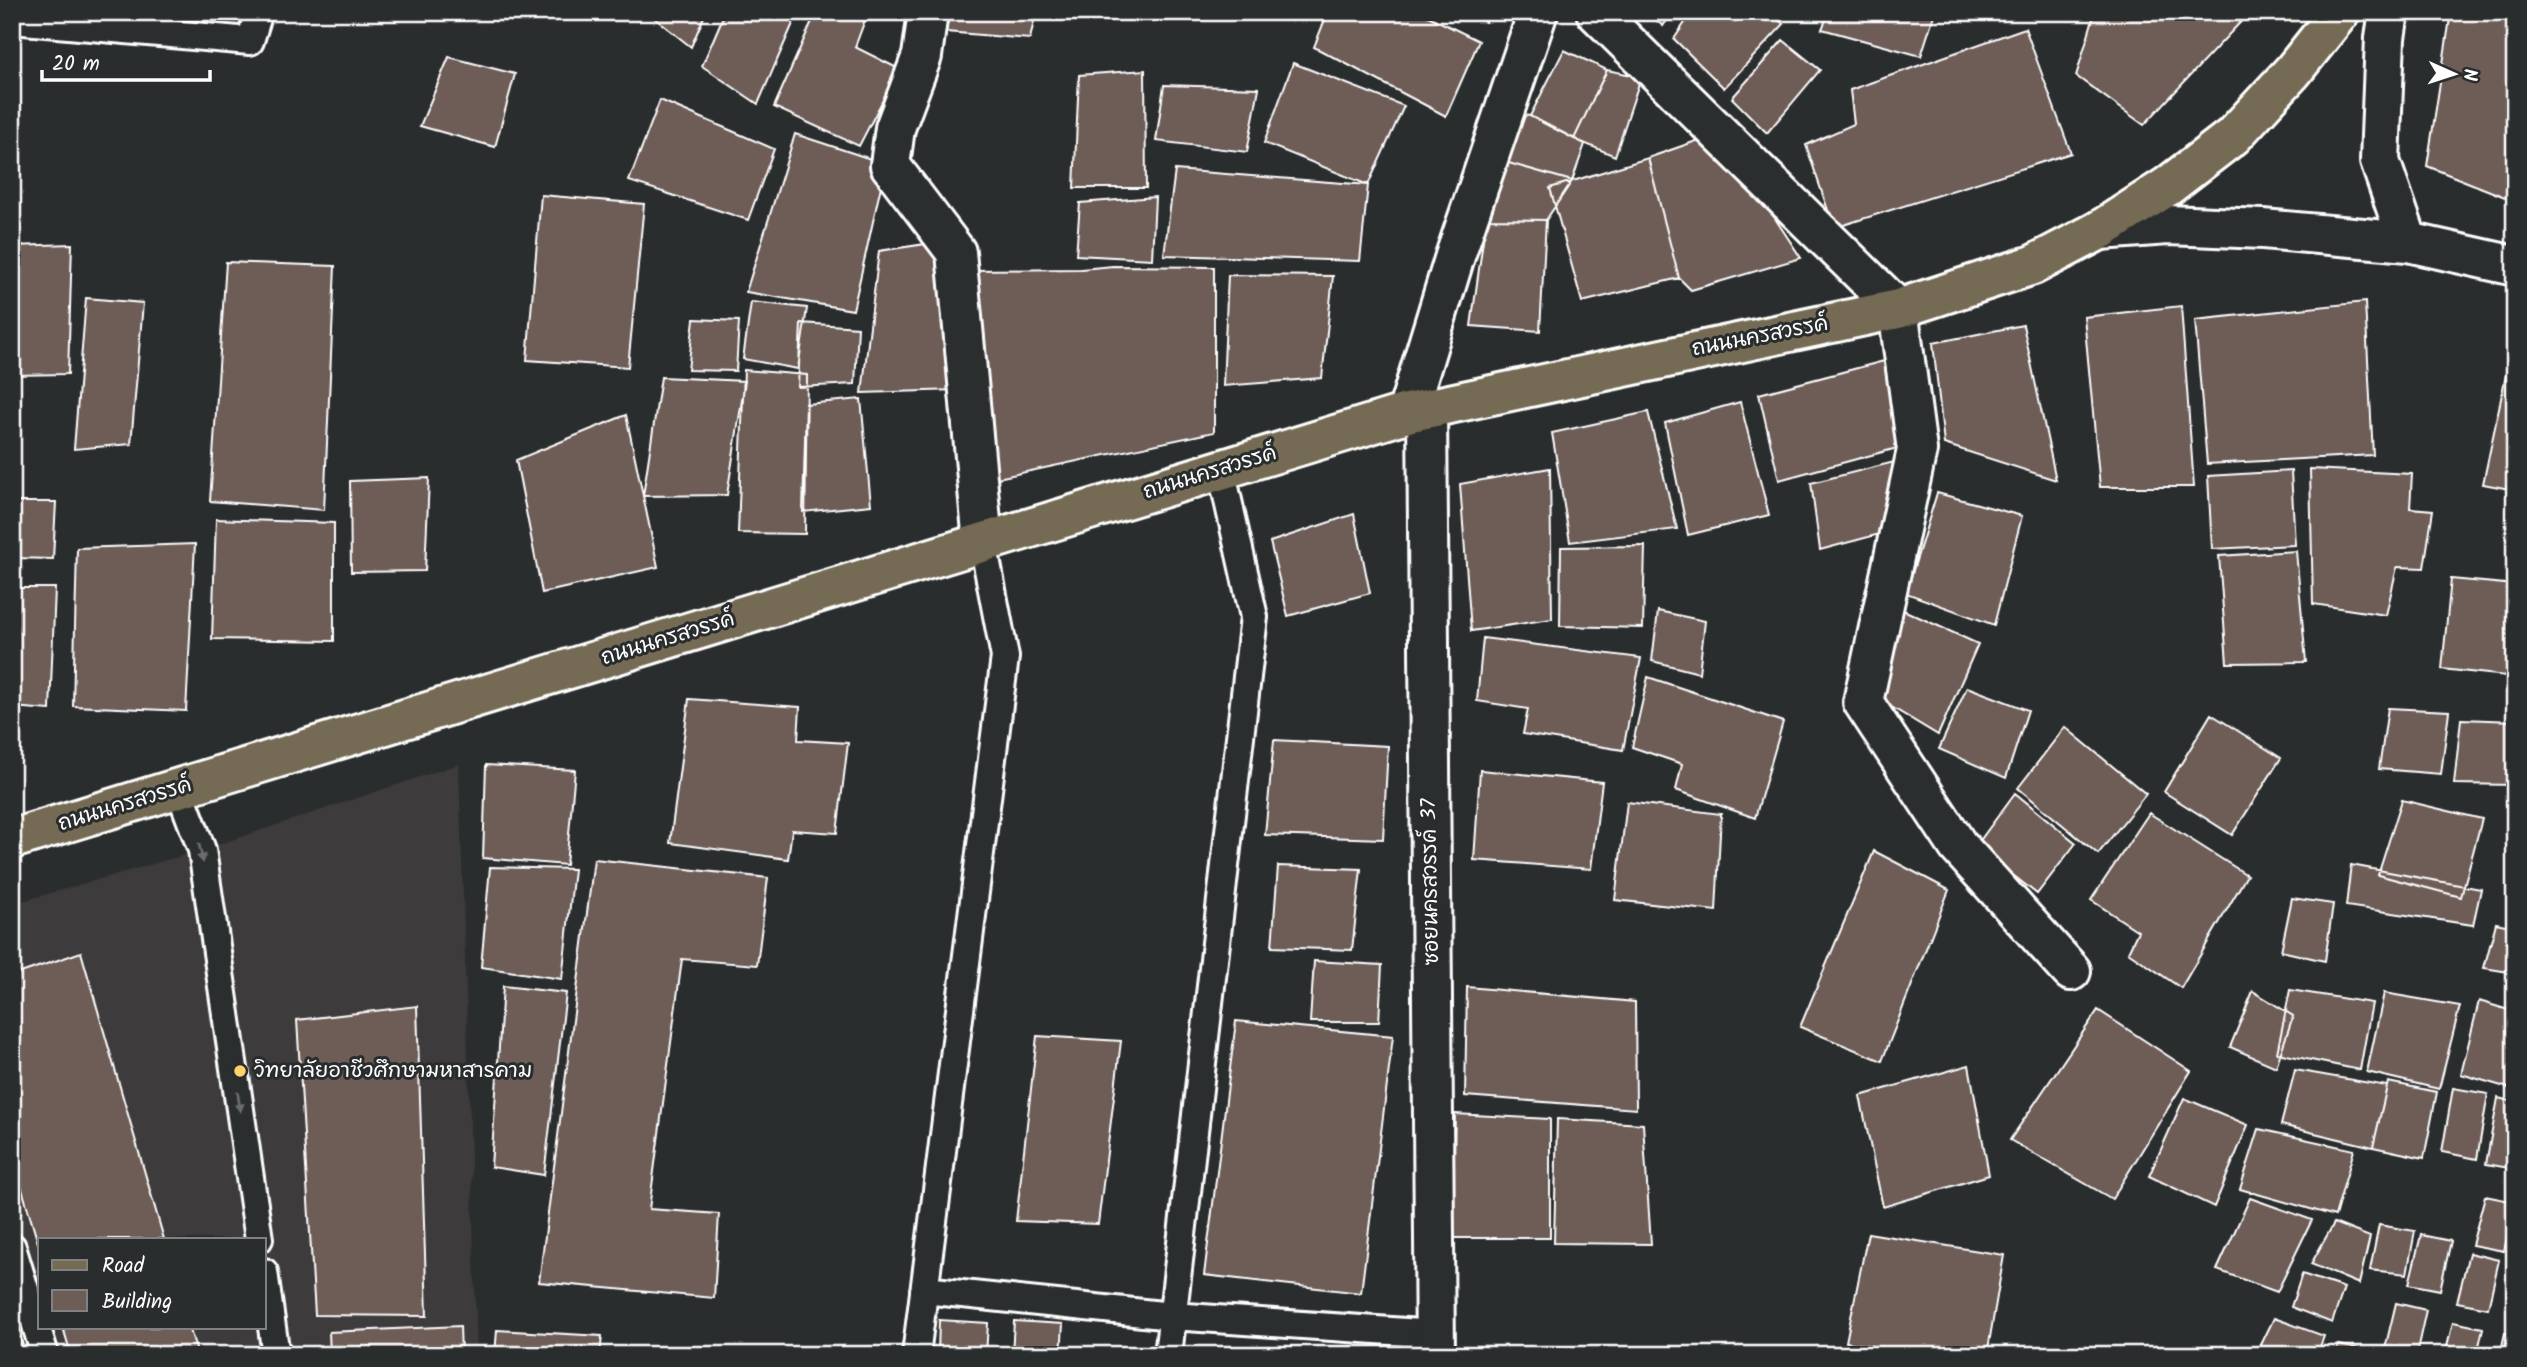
<svg xmlns="http://www.w3.org/2000/svg" width="2527" height="1367" font-family="Kalam,'Playpen Sans Thai',sans-serif">
  <style>
    .built { fill: #3e3b3a; fill-rule: evenodd }
    .building { fill: #6e5c57; stroke: #fff; stroke-width: 2 }
    .lines { fill: none; stroke-linecap: round; stroke-linejoin: round }
    .lane-casing { stroke: #fff; stroke-width: 32 }
    .street-casing { stroke: #fff; stroke-width: 44 }
    .primary-casing { stroke: #fff; stroke-width: 44 }
    .lane { stroke: #2a2d2e; stroke-width: 26 }
    .street { stroke: #2a2d2e; stroke-width: 38 }
    .primary { stroke: #746b52; stroke-width: 38 }
    .oneway { fill: #6a6c6d }
    .poi-dot { fill: #ffd166; stroke: #2a2d2e; stroke-width: 2.5 }
    .labels { text-anchor: middle; dominant-baseline: central; stroke-width: 6; stroke-linejoin: round; paint-order: stroke }
    .street-label { font-size: 21px; fill: #fff; stroke: #2a2d2e }
    .poi-label { font-size: 21px; fill: #fff; stroke: #2a2d2e; text-anchor: start }
  </style>
  <rect width="100%" height="100%" fill="#2a2d2e"/>
  <filter id="ink" filterUnits="userSpaceOnUse"><feTurbulence type="fractalNoise" baseFrequency=".0143" numOctaves="2"/><feDisplacementMap in="SourceGraphic" scale="14" xChannelSelector="R" yChannelSelector="G"/><feConvolveMatrix kernelMatrix="1 2 1 2 8 2 1 2 1" color-interpolation-filters="sRGB"/></filter>
  <g filter="url(#ink)">
    <path class="built" d="M459,764L477,1355H12V904L202,850ZM40,1239H264V1327H40Z"/>
    <path class="building" d="M647,12H706L691,47Z
      M725,12H798L758,104L702,66Z
      M816,12H838L865,20L855,47L899,69L859,146L774,107Z
      M949,12H1036L1030,39L946,32Z
      M1307,12H1328L1324,21Z
      M1328,12H1420L1479,41L1446,116L1314,47Z
      M1464,12H1490L1485,22Z
      M1646,12H1673L1663,26Z
      M1692,12H1765L1784,24L1724,88L1674,39Z
      M1829,12H1935L1921,56L1822,29Z
      M2095,12H2250L2144,125L2076,76Z
      M2451,12H2515V201L2427,166Z
      M2025,28L2071,153L1834,228L1806,145L1854,124L1850,90Z
      M1783,40L1820,70L1767,133L1732,98Z
      M1564,50L1607,70L1574,139L1530,116Z
      M449,57L515,74L495,147L420,126Z
      M1293,63L1404,106L1368,185L1264,143Z
      M1145,70L1146,188H1074L1079,75Z
      M1607,70L1641,77L1615,156L1574,139Z
      M1164,85L1259,88L1247,152L1156,141Z
      M660,100L774,149L748,220L629,181Z
      M1522,115L1530,116L1585,144L1572,181L1505,162Z
      M1719,133L1801,258L1691,290L1679,278L1648,158Z
      M795,134L886,164L853,310L746,292Z
      M1648,158L1679,278L1582,302L1550,188Z
      M1505,162L1572,181L1546,220L1486,219Z
      M1175,170L1368,185L1360,261L1164,255Z
      M541,195L644,204L628,367L527,360Z
      M1155,197L1152,259L1076,255L1080,203Z
      M1486,219L1546,220L1540,331L1471,326Z
      M946,241L957,390L862,393L879,251Z
      M72,244L68,374L12,375V246Z
      M226,262L335,266L324,510L210,501Z
      M1113,266L1214,267V432L988,480L969,270L1081,269Z
      M1228,275L1333,276L1322,378L1223,386Z
      M86,298L143,303L131,444L74,449Z
      M751,302L807,308L798,369L743,359Z
      M2365,302L2373,455L2207,464L2195,320Z
      M2181,306L2194,487H2100L2084,317Z
      M694,319L739,321L736,371L688,370Z
      M801,323L858,327L855,384L798,387Z
      M2023,325L2056,480L1944,444L1933,343Z
      M2511,351L2515,352V490L2483,484Z
      M1884,361L1901,447L1779,480L1759,394Z
      M744,370L807,375L805,534L738,533Z
      M661,377L745,381L727,495L643,496Z
      M861,399L871,505L803,512L806,404Z
      M1740,402L1769,515L1688,535L1665,423Z
      M1648,412L1677,529L1570,542L1552,433Z
      M626,415L658,567L542,593L516,460Z
      M1902,460L1891,531L1820,550L1811,483Z
      M1550,468L1552,619L1471,631L1460,484Z
      M2310,469L2412,474L2410,508L2433,510L2424,568L2397,567L2386,615L2313,604Z
      M2291,471L2295,545L2212,549L2208,476Z
      M429,478L425,571L351,572L350,481Z
      M1937,493L2022,516L1994,625L1906,593Z
      M12,502H56L53,559L12,558Z
      M1354,514L1370,593L1288,616L1270,542Z
      M216,519L334,523V641L212,639Z
      M195,544L186,711L73,706L77,548Z
      M1645,546L1643,628L1560,626L1561,547Z
      M2296,551L2306,662L2227,663L2219,556Z
      M2451,579L2515,585V677L2442,669Z
      M12,588H55L50,710L12,707Z
      M1901,609L1978,644L1938,735L1875,697Z
      M1658,611L1705,621L1699,673L1652,661Z
      M1483,638L1641,658L1623,750L1523,734L1528,709L1477,701Z
      M1648,677L1783,722L1755,818L1676,790L1682,764L1632,747Z
      M1967,687L2028,710L2006,778L1939,749Z
      M689,699L800,707L798,740L848,743L837,833L792,830L788,859L670,843Z
      M2388,708L2449,711L2441,774L2379,769Z
      M2211,714L2281,758L2232,835L2164,792Z
      M2461,719L2515,721V785L2454,784Z
      M2065,727L2146,794L2098,854L2018,788Z
      M1274,740L1388,746L1383,839L1265,835Z
      M486,765L575,770L566,865L483,858Z
      M1480,770L1602,782L1591,869L1474,860Z
      M2015,793L2076,843L2037,894L1976,846Z
      M2402,800L2482,819L2461,897L2378,875Z
      M1627,802L1721,814L1716,911L1615,900Z
      M2149,813L2247,875L2181,988L2128,952L2138,931L2091,900Z
      M1874,851L1949,890L1882,1061L1800,1027Z
      M594,859L768,878L757,965L682,959L649,1209L719,1214L714,1298L539,1282Z
      M2351,865L2481,889L2473,925L2346,906Z
      M1278,866L1361,869L1352,950L1272,947Z
      M490,867L574,869L562,979L481,967Z
      M2292,898L2333,904L2325,961L2281,951Z
      M2496,923L2515,927V973L2484,968Z
      M81,952L164,1239H40V1250L12,1155V976Z
      M1314,961L1382,965L1379,1022H1310Z
      M503,986L566,993L544,1175L491,1167Z
      M1467,987L1635,1002L1636,1109L1465,1096Z
      M2290,990L2372,1003L2360,1070L2277,1053Z
      M2253,991L2293,1016L2276,1067L2230,1047Z
      M2384,993L2460,1006L2439,1089L2367,1072Z
      M2479,1001L2515,1012V1090L2461,1074Z
      M417,1006L427,1316L315,1315L297,1020Z
      M2098,1010L2191,1071L2112,1199L2010,1140Z
      M1236,1021L1393,1036L1361,1293L1204,1275Z
      M1037,1036L1121,1041L1098,1224L1016,1221Z
      M1969,1065L1989,1175L1883,1207L1860,1096Z
      M2295,1070L2387,1086L2373,1147L2281,1125Z
      M2388,1082L2437,1092L2424,1158L2373,1147Z
      M2453,1088L2488,1094L2477,1159L2442,1152Z
      M2184,1098L2248,1125L2214,1207L2149,1176Z
      M2498,1098L2515,1102V1169L2486,1164Z
      M1455,1114L1550,1119V1238H1452Z
      M1557,1119L1643,1124L1651,1244L1554,1243Z
      M2259,1129L2354,1150L2335,1216L2240,1189Z
      M2485,1196L2515,1202L2504,1251L2472,1245Z
      M2250,1198L2312,1220L2277,1292L2217,1270Z
      M2334,1223L2370,1237L2359,1284L2311,1264Z
      M2379,1225L2415,1231L2407,1274L2370,1270Z
      M1868,1233L2004,1255L1987,1355H1928L1846,1342Z
      M2421,1235L2451,1241L2440,1290L2409,1284Z
      M2469,1253L2499,1260L2488,1308L2457,1302Z
      M2302,1274L2344,1288L2332,1323L2291,1307Z
      M2515,1287V1317L2508,1316Z
      M2396,1303L2426,1310L2416,1355L2384,1353Z
      M12,1312L26,1355H12Z
      M2274,1318L2324,1336L2317,1355H2274L2259,1349Z
      M939,1320L988,1323L986,1355H938Z
      M1014,1321L1063,1324L1061,1355H1012Z
      M2453,1322L2483,1328L2477,1355H2445Z
      M460,1326L461,1355H330L329,1332Z
      M63,1327H189L198,1355H71Z
      M497,1330L602,1336L600,1355H495Z
      M2505,1333L2515,1335V1355H2500Z
      M2338,1345L2377,1352L2376,1355H2335Z"/>
    <g class="lines">
      <g class="lane-casing">
        <path id="lane" d="M12,20L250,41L259,12
          M179,789L202,850L259,1239
          M12,1247L45,1355
          M264,1272L276,1355
          M924,1290L1172,1316L1435,1334
          M916,1355L1005,657L983,543
          M1168,1355L1254,617L1221,469"/>
      </g>
      <g class="street-casing">
        <path id="street" d="M928,12L922,56L895,128L890,165L956,252L983,543
          M1596,12L1898,309L1917,450L1863,702L1958,846L2071,971
          M2389,12L2385,38L2380,161L2408,242
          M2100,230L2168,225L2263,229L2408,242L2515,266
          M1427,409L1435,1355
          M1407,413L1455,256L1538,12"/>
      </g>
      <g class="primary-casing">
        <path id="primary" d="M12,839L1407,413L1898,309L2033,265L2100,230L2168,186L2233,136L2293,71L2340,12"/>
      </g>
      <use href="#lane" class="lane"/>
      <use href="#street" class="street"/>
      <use href="#primary" class="primary"/>
    </g>
    <defs><path id="oneway-solid" d="M-6-.8H1V-3.2L6.5 0L1 3.2V.8H-6Z" transform="scale(1.75)"/></defs>
    <g class="oneway">
      <use href="#oneway-solid" transform="translate(201 853) rotate(77)"/>
      <use href="#oneway-solid" transform="translate(239 1102) rotate(82)"/>
    </g>
  </g>
  <circle class="poi-dot" cx="240" cy="1071" r="7"/>
  <g class="labels">
    <g class="street-label">
      <text transform="translate(1760 337) rotate(-11)">ถนนนครสวรรค์</text>
      <text transform="translate(1210 473) rotate(-17)">ถนนนครสวรรค์</text>
      <text transform="translate(668 639) rotate(-17)">ถนนนครสวรรค์</text>
      <text transform="translate(125 805) rotate(-17)">ถนนนครสวรรค์</text>
      <text transform="translate(1431 882) rotate(-91)">ซอยนครสวรรค์ 37</text>
    </g>
    <g class="poi-label">
      <text x="254" y="1071">วิทยาลัยอาชีวศึกษามหาสารคาม</text>
    </g>
  </g>
  <rect width="2527" height="1367" fill="none" stroke="#2a2d2e" stroke-width="42"/>
  <rect x="21" y="21" width="2485" height="1325" fill="none" stroke="#fff" stroke-width="2.5" filter="url(#ink)"/>
  <rect x="38" y="1238" width="228" height="91" fill="#2a2d2e" stroke="#7f8182" stroke-width="2"/>
  <rect x="52" y="1260" width="35" height="10" fill="#746b52" stroke="#7f8182" stroke-width="2"/>
  <text x="102" y="1272" font-size="21" fill="#ffffff">Road</text>
  <rect x="52" y="1290" width="35" height="21" fill="#6e5c57" stroke="#7f8182" stroke-width="2"/>
  <text x="102" y="1308" font-size="21" fill="#ffffff">Building</text>
  <g transform="translate(2454 74) rotate(93)" stroke="#2a2d2e" stroke-width="5" paint-order="stroke">
  <path d="M0-5L12 26L0 18L-12 26Z" fill="#ffffff"/>
  <text y="-10" font-size="19" font-weight="bold" text-anchor="middle" fill="#ffffff">N</text>
  </g>
  <path d="M42 70v10h168v-10" fill="none" stroke="#ffffff" stroke-width="3.5"/>
  <text x="52" y="70" font-size="21" fill="#ffffff" stroke="#2a2d2e" stroke-width="5" paint-order="stroke">20 m</text>
</svg>
